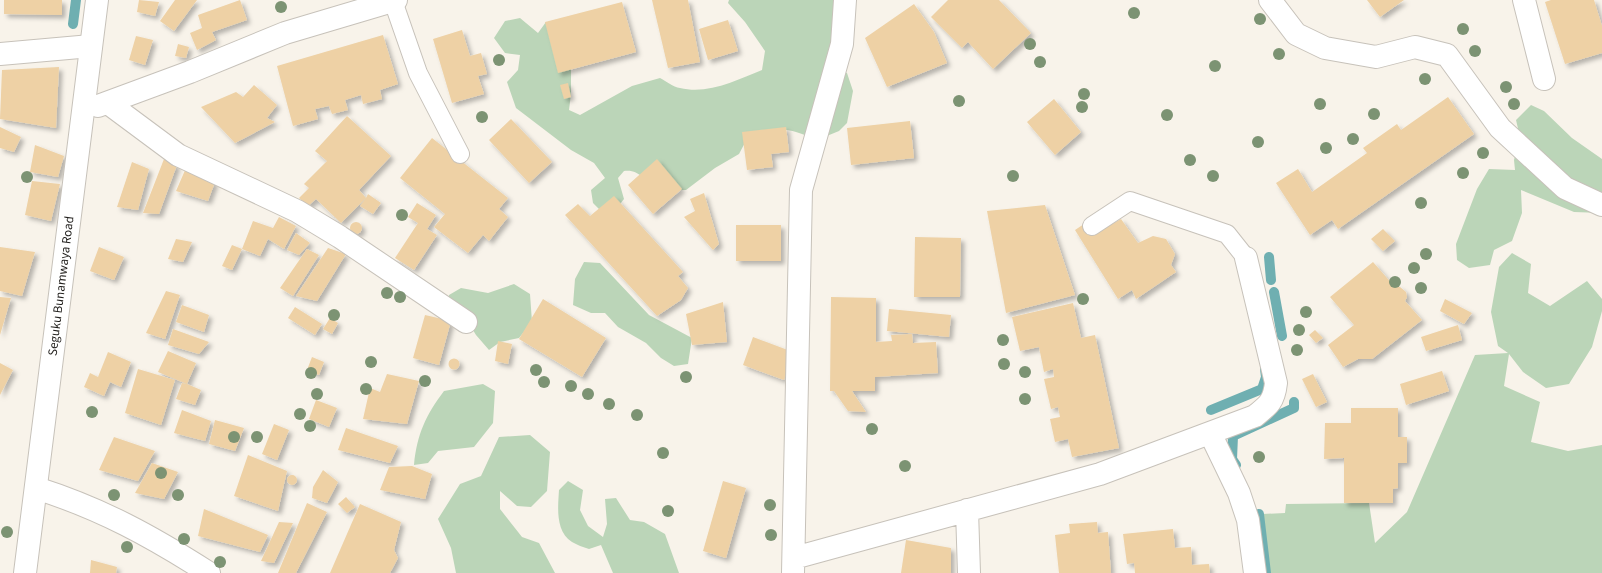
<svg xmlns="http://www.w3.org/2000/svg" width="1602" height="573" font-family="'Source Sans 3',sans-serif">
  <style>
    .green { fill: #bbd5b8 }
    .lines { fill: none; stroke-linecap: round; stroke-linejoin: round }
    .stream { stroke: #6fafb1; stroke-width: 10 }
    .building { fill: #eed1a5; filter: url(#shadow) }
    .lane-casing { stroke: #c7c2ba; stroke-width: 20 }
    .street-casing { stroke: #c7c2ba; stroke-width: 24 }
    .secondary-casing { stroke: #c7c2ba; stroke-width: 24 }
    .lane { stroke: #fff; stroke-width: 18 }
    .street { stroke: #fff; stroke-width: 22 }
    .secondary { stroke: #fff; stroke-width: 22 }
    .tree { fill: #7c9373 }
    .labels { text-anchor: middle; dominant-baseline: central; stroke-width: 3.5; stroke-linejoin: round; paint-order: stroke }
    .street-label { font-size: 13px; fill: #211f1c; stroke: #fff }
  </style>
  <defs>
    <filter id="shadow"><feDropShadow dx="3.5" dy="3.5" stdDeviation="2" flood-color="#0004"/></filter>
  </defs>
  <rect width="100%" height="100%" fill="#f8f3ea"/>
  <path class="green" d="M729,0H843L826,64L847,73L853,91L847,123L839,131L817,140C788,127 778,126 748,137L739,154L715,168L686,190L654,191C645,180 639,169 624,171L618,178L624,199L616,209L602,212L593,203L591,190L605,178L594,163L571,150L516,108L507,82L518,70L520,55L505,53L494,38L505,21L520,18L538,33L546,22L571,63V94L569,110L580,115L632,86L660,78C666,81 673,87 680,88C708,95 737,80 762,70L765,51L745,22L728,3Z
    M1531,105L1544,111L1572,138L1602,159V213L1574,212L1521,190L1522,213L1512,241L1494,250L1490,265L1469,268L1457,260L1456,244L1477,189L1489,169L1515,170L1514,160L1520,137L1516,120Z
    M1512,253L1531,264L1528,293L1550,306L1587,281L1602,299V311L1592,347L1569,384L1546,388L1523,372L1509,354L1504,386L1540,402L1531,442L1568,451L1602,445V573H1270L1262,514L1285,513L1286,504L1369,503L1375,543L1407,512L1475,355L1508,353L1498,346L1491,312L1499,267Z
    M584,262L600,263L649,315L692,338L688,364L674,366L661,358L646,343L618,327L605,313H591L573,305L575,279Z
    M514,284L530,294L532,322L519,338L500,342L489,350L476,335L463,314L448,304L449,295L461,288L488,293Z
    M483,384L495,391L493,423L474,447L438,451L428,463L414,465C417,434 426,415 444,391Z
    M530,435L550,452L547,491L531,507L517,506L500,491V509L522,537L539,543L555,573H456L451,548L438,519L460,484L481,476L499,437Z
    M568,481L583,490L580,510L588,526L603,537L607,524L605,499L616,498L630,520L644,522L665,534L679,573H613L601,545L589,549C583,547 577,545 572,542C555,531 558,507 559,490Z"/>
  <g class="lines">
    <path class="stream" d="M73,24L76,0
      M1269,257L1271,280
      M1274,292L1282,336
      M1211,410L1262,389L1266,377L1265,369
      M1236,465L1232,459L1233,436L1294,408V402
      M1259,514L1266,573"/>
  </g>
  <path class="building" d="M4,0H62V15L4,14Z
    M139,0L159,2L155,16L137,12Z
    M175,0H197L174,31L160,21Z
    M240,0L247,20L212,32L216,40L197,50L190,33L202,28L198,15Z
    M652,0H688L700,62L668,68Z
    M948,0H999L1031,33L993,69L968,42L962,48L931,17Z
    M1367,0H1404L1380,17Z
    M1551,0H1594L1602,26V53L1565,64L1545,2Z
    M622,2L636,52L558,73L545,22Z
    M914,4L934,32L947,63L887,87L865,38Z
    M728,20L738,51L708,60L699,29Z
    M462,30L470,56L481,53L487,74L478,76L484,94L452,103L433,39Z
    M383,35L398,84L380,90L382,99L363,104L361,95L345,100L348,110L332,114L329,106L315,109L318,119L293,126L277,66Z
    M136,36L153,40L145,65L129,60Z
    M178,44L189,47L186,58L175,56Z
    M59,67L56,128L0,119L2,70Z
    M568,83L571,97L564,99L560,85Z
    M254,85L277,105L267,118L275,122L235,143L201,107L236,92L243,97Z
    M1448,97L1474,134L1338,229L1332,220L1310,235L1276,183L1298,169L1312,192L1367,153L1363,148L1397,124L1401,130Z
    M1054,99L1081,132L1055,155L1027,122Z
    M347,116L391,156L359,190L366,198L368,194L381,203L373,214L360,206L366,198L341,223L316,199L308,206L299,198L309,188L304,184L327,161L315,151Z
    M511,119L552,162L529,183L489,140Z
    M910,121L914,158L851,165L847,128Z
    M0,127L21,137L14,152L0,148Z
    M786,127L789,152L771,154L773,167L747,170L742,132Z
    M432,138L508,198L499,209L508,217L489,241L483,235L468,253L434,227L445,214L400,178Z
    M35,145L64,156L58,177L30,172Z
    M164,159L177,165L159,214L143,213Z
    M657,159L682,189L653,214L628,185Z
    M132,162L149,169L138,210L117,207Z
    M186,168L215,182L208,201L176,191Z
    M32,181L60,184L51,221L25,215Z
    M704,193L719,244L713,250L684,217L695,211L690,199Z
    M614,196L683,272L678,276L688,288L681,300L657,316L565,215L578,204L590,216Z
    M417,203L436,215L427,229L437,235L414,270L395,258L418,223L408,217Z
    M1045,205L1075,295L1006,313L987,211Z
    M279,217L296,226L284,249L268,239L260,256L242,249L232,270L222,266L232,245L242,249L253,221L273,228Z
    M1121,219L1138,243L1153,236L1166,239L1175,254L1171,265L1176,272L1136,299L1132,290L1118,299L1075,230L1084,224L1092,235Z
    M350 228a6 6 0 1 1 12 0a6 6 0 1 1-12 0Z
    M736,225H781V261H736Z
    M1383,229L1395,241L1383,251L1371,239Z
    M296,233L310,243L299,255L287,250Z
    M915,237L961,238L960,297H914Z
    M176,239L192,242L183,262L168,259Z
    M0,247L35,252L22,296L0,291Z
    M99,247L124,257L114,280L90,271Z
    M328,248L346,254L317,301L296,296Z
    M307,249L319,255L293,296L280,288Z
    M1373,262L1394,286L1400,287L1406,292L1407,297L1405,301L1422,320L1372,359H1358L1343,367L1328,345L1354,325L1330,297Z
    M166,291L180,295L165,339L146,333Z
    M0,297L11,298L0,335Z
    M831,297L876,298V342L892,341L891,335L912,334L913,343L936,342L938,373L875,377V391H852L866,412L848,411L834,391H830Z
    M543,299L606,338L582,377L519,339Z
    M1445,299L1472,313L1464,324L1440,311Z
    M723,302L727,342L692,345L686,314Z
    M1073,303L1081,338L1095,335L1119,448L1072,457L1068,439L1055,442L1050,419L1060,417L1058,407L1051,409L1044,379L1054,377L1053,369L1044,372L1039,347L1020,351L1012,317Z
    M182,305L209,315L204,332L176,322Z
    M295,307L322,324L315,335L288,318Z
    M889,309L951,315L949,337L887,331Z
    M425,315L451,321L439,365L413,358Z
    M330,318L338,323L332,334L323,329Z
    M1458,325L1462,340L1426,351L1421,337Z
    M173,329L209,342L199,354L168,345Z
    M1315,330L1323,338L1316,343L1309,335Z
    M753,337L793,352L784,380L743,365Z
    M498,341L512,344L508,364L495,361Z
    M168,351L196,363L187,384L201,390L195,405L176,399L182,383L187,384L158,372Z
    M108,352L131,362L121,387L110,382L104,396L84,387L90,373L98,377Z
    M312,357L324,362L319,375L307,370Z
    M448.5 364a5.5 5.5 0 1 1 11 0a5.5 5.5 0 1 1-11 0Z
    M0,363L13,370L0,395Z
    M138,369L175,380L161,425L125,413Z
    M1442,371L1449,391L1406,405L1400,384Z
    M387,374L419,381L407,424L363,419L370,388L380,392Z
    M1313,374L1327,402L1316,407L1302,379Z
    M316,400L337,408L329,427L309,419Z
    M1351,408H1398V437H1407V463H1398V488L1393,489V503H1344V458L1324,459L1325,423H1351Z
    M182,410L211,421L205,441L174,433Z
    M215,420L244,428L235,451L209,444Z
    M274,424L289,430L277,460L262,454Z
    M346,428L398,446L390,463L338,450Z
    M114,437L155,451L138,481L99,470Z
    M248,455L287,471L278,511L234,496Z
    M152,463L178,472L164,499L135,493Z
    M412,466L432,474L425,499L380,490L389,467Z
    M323,470L338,482L327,503L312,498L313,487Z
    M287 480a5 5 0 1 1 10 0a5 5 0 1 1-10 0Z
    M723,481L746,488L726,558L703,551Z
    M346,497L355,507L347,513L338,504Z
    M307,503L327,512L296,573H278Z
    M360,504L401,522L394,550L398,558L390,573H330Z
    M204,509L268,535L260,552L198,536Z
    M279,522L293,523L274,563L261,561Z
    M1097,522L1098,533L1108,532L1111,573H1059L1055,535L1070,533L1069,524Z
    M1173,529L1175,548L1191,547L1192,565L1209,564L1210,573H1135L1134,563L1127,564L1123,534Z
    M906,540L951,548V573H901Z
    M91,560L117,567L116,573H90Z"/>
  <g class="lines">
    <g class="lane-casing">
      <path id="lane" d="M393,1L418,73L460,154
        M1092,226L1130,201L1227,234L1246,258"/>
    </g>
    <g class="street-casing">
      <path id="street" d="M1270,0L1296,34L1325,48L1376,57L1415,47L1447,55L1500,128L1565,188L1602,205
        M1524,0L1544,79
        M0,54L91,46
        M108,103L178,155L297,211L340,237L466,322
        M98,106L190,72L285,33L396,0
        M1210,433L1239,493L1248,520L1255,573
        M36,488C102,509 151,536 209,573
        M967,510L969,573
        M794,558L1100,474L1255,416C1269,405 1274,401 1276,383L1246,258
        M793,573L801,190L842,44L845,0"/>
    </g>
    <g class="secondary-casing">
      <path id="secondary" d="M25,573L97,0"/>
    </g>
    <use href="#lane" class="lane"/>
    <use href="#street" class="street"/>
    <use href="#secondary" class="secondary"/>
  </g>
  <g class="tree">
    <circle cx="281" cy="7" r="6"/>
    <circle cx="1134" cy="13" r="6"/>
    <circle cx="1260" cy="19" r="6"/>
    <circle cx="1463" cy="29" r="6"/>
    <circle cx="1030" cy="44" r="6"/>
    <circle cx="1475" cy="51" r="6"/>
    <circle cx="1279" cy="54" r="6"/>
    <circle cx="499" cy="60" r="6"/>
    <circle cx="1040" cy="62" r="6"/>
    <circle cx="1215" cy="66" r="6"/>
    <circle cx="1425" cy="79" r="6"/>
    <circle cx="1506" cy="87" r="6"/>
    <circle cx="1084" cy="94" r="6"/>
    <circle cx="959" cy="101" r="6"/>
    <circle cx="1320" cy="104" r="6"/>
    <circle cx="1514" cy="104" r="6"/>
    <circle cx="1082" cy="107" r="6"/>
    <circle cx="1374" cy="114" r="6"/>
    <circle cx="1167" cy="115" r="6"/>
    <circle cx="482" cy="117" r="6"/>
    <circle cx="1353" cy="139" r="6"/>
    <circle cx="1258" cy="142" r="6"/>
    <circle cx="1326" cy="148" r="6"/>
    <circle cx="1483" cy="153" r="6"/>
    <circle cx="1190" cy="160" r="6"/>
    <circle cx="1463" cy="173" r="6"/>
    <circle cx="1013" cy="176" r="6"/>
    <circle cx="1213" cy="176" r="6"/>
    <circle cx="27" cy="177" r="6"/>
    <circle cx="1421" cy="203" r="6"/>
    <circle cx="402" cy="215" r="6"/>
    <circle cx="1426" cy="254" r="6"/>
    <circle cx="1414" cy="268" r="6"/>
    <circle cx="1395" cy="282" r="6"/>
    <circle cx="1421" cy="288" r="6"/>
    <circle cx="387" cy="293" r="6"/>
    <circle cx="400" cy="297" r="6"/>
    <circle cx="1083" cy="299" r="6"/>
    <circle cx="1306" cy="312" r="6"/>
    <circle cx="334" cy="315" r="6"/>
    <circle cx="1299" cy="330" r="6"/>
    <circle cx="1003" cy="340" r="6"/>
    <circle cx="1297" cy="350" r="6"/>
    <circle cx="371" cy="362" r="6"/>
    <circle cx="1004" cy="364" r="6"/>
    <circle cx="536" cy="370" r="6"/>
    <circle cx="1025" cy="372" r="6"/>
    <circle cx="311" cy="373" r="6"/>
    <circle cx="686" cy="377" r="6"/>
    <circle cx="425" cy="381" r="6"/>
    <circle cx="544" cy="382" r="6"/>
    <circle cx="571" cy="386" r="6"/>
    <circle cx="366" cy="389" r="6"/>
    <circle cx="317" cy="394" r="6"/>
    <circle cx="588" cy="394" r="6"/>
    <circle cx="1025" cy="399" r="6"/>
    <circle cx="609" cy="404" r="6"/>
    <circle cx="92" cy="412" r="6"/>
    <circle cx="300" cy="414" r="6"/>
    <circle cx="637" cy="415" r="6"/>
    <circle cx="310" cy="426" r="6"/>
    <circle cx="872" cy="429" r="6"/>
    <circle cx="234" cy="437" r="6"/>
    <circle cx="257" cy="437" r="6"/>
    <circle cx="663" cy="453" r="6"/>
    <circle cx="1259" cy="457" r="6"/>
    <circle cx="905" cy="466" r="6"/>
    <circle cx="161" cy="473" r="6"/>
    <circle cx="114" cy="495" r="6"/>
    <circle cx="178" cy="495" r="6"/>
    <circle cx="770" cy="505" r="6"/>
    <circle cx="668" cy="511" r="6"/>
    <circle cx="7" cy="532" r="6"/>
    <circle cx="771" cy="535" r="6"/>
    <circle cx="184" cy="539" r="6"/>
    <circle cx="127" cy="547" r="6"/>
    <circle cx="220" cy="562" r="6"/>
  </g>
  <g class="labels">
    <g class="street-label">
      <text transform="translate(61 286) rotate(-83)">Seguku Bunamwaya Road</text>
    </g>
  </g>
</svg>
